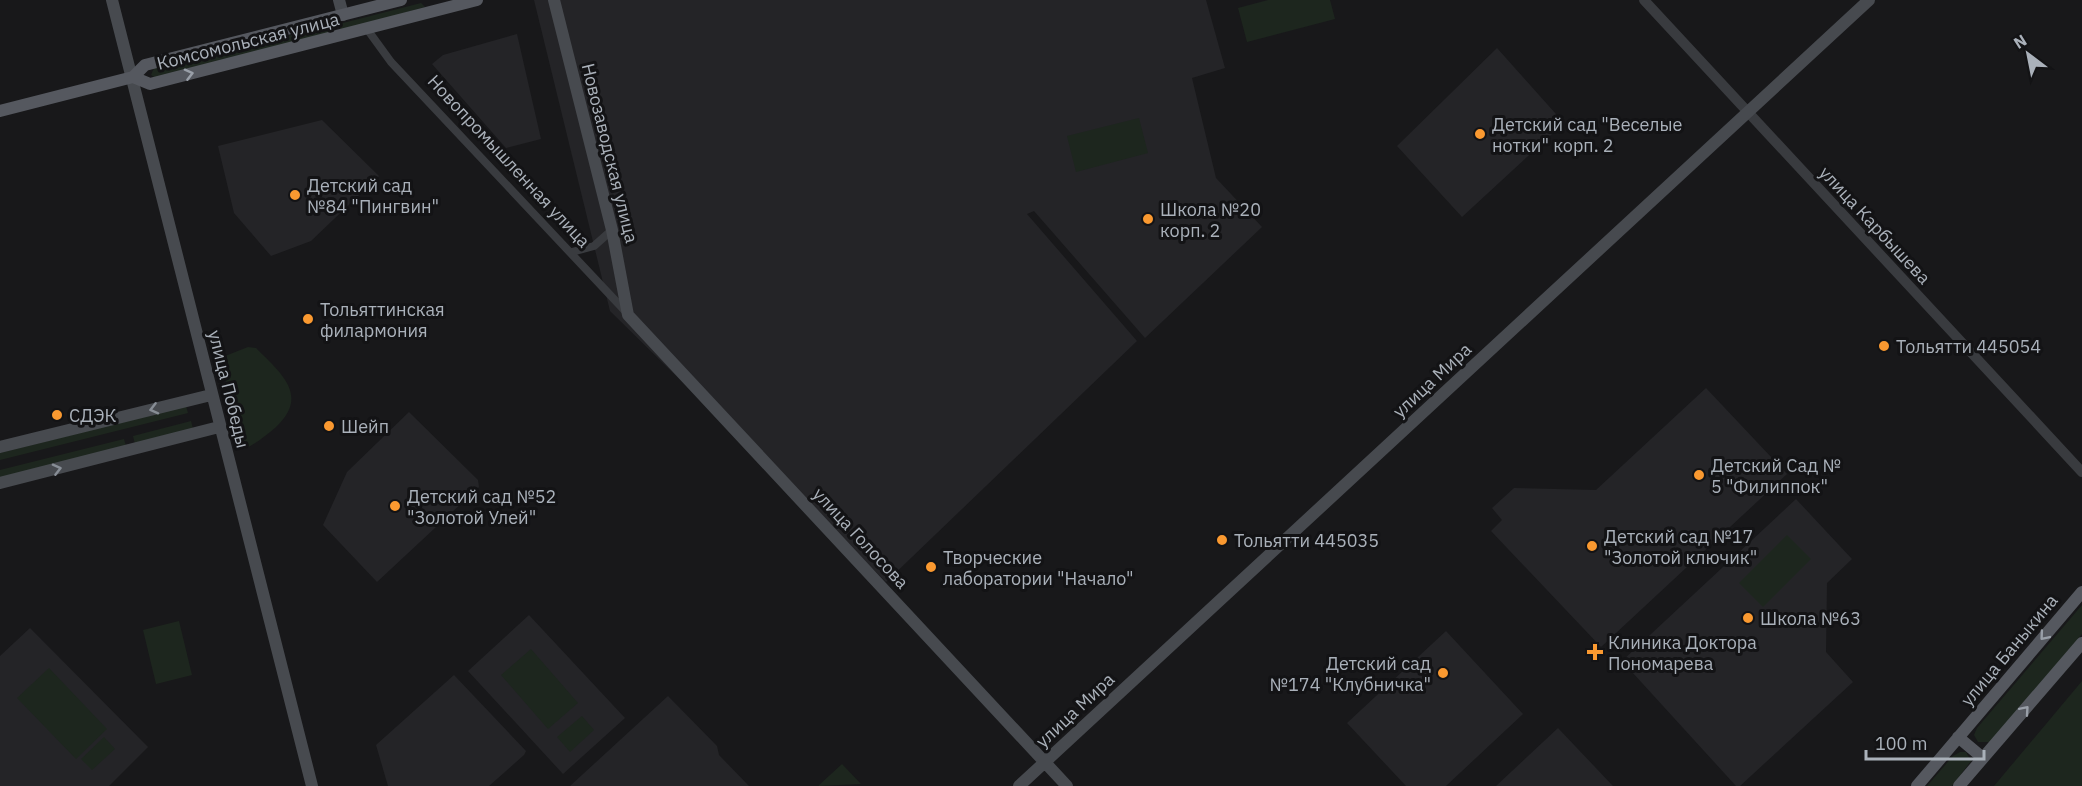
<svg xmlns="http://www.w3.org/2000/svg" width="2082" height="786" font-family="'IBM Plex Sans',sans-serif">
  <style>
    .built { fill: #242427 }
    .green { fill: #1d261e }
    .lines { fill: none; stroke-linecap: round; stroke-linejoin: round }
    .minor { stroke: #393b3f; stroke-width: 8 }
    .tertiary { stroke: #393b3f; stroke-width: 10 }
    .secondary { stroke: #474a4f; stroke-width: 12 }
    .primary { stroke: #55585f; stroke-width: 12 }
    .oneway { stroke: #999fa8 }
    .oneway2 { stroke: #878d95 }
    .poi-dot { fill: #fa9930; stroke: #131315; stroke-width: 2 }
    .labels { text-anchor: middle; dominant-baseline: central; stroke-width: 6; stroke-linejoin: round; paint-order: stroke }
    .street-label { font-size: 18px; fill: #aab1ba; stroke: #131315 }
    .poi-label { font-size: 18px; fill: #aab1ba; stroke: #131315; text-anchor: start }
  </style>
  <rect width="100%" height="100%" fill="#18181a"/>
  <path class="built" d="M534,0H1206L1225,68L1192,78L1216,178L1262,227L1145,338L1034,211L1027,214L1137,341L886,582L610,311Z
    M517,34L541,139L506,148L432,64L443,55Z
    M1497,48L1564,123L1462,217L1397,146Z
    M322,120L379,176L311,241L271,256L234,213L218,146Z
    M1706,388L1787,474L1601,647L1491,531L1502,520L1492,508L1514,488L1596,490Z
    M409,412L478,480L479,487L377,582L323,525L347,472Z
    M1796,499L1852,559L1827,583L1826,652L1853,682L1740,786H1736L1622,661Z
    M529,615L625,718L563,774L468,671Z
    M30,628L148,747L109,786H0V656Z
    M1446,631L1523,714L1446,786H1406L1347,723Z
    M454,675L526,751L524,755L489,786H388L376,745Z
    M668,696L717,746L719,755L749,786H570Z
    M1558,728L1613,786H1496Z"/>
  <path class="green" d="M1268,0H1330L1335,19L1247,42L1238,8Z
    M421,3L425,7L341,31L339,24Z
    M334,25L336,33L156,78L151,75L154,68Z
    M1139,118L1148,153L1076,172L1067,136Z
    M248,347L256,348C282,374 310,396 275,428C265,436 256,444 244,449L220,358Z
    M186,406L188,413L0,460V453Z
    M191,421L193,429L135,444L133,436Z
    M124,439L126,446L0,478V470Z
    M1787,535L1811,559L1763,607L1739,583Z
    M2082,605V634L1990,742H1978L1974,735L1977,728Z
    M179,621L192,675L156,684L143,630Z
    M531,649L578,703L548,729L501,675Z
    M49,668L107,729L76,759L17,698Z
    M2082,681V786H1994Z
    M582,716L594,730L570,752L557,737Z
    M104,737L115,749L92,770L81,759Z
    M1960,752H1966L1971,761L1952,786H1927L1953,756Z
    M842,764L861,784L818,786Z"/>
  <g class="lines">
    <path class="minor" d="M367,29L391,62L628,314
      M572,252L594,246L612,230"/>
    <path class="tertiary" d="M1644,0L2082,472"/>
    <path class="secondary" d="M112,0L312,786
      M339,0L343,15
      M554,0L612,230L628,315L1067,786
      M0,447L211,395
      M0,483L219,427
      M1019,786L1869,0"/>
    <path class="primary" d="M133,77L150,84L477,0
      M0,111L133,77L145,65L401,0
      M1958,737L1983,758
      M1917,786L2082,592
      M1959,786L2082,643"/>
  </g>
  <defs><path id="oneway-chevron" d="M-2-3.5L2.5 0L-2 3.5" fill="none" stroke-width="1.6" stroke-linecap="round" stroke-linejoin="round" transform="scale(1.5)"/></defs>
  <g class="oneway">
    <use href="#oneway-chevron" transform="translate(189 74) rotate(-14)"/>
    <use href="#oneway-chevron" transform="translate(2044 636) rotate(130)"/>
    <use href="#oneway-chevron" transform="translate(2025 710) rotate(-49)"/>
  </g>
  <g class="oneway2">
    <use href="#oneway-chevron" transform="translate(154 409) rotate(166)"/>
    <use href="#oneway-chevron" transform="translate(57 469) rotate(-14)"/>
  </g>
  <g class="poi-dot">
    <circle cx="1480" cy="134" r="6"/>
    <circle cx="295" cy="195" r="6"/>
    <circle cx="1148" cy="219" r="6"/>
    <circle cx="308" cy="319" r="6"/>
    <circle cx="1884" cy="346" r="6"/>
    <circle cx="57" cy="415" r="6"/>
    <circle cx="329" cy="426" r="6"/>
    <circle cx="1699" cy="475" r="6"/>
    <circle cx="395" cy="506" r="6"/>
    <circle cx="1222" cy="540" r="6"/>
    <circle cx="1592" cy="546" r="6"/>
    <circle cx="931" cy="567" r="6"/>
    <circle cx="1748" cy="618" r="6"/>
    <path d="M1592 643h6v6h6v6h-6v6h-6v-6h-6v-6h6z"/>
    <circle cx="1443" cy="673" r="6"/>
  </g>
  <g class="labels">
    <g class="street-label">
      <text transform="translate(248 41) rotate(-14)">Комсомольская улица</text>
      <text transform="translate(610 153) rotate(76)">Новозаводская улица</text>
      <text transform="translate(509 161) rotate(47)">Новопромышленная улица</text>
      <text transform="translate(1875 225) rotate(47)">улица Карбышева</text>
      <text transform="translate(1432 380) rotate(-43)">улица Мира</text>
      <text transform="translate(229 389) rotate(76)">улица Победы</text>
      <text transform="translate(861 538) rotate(47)">улица Голосова</text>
      <text transform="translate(2009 650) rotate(-50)">улица Баныкина</text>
      <text transform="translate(1075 710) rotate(-43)">улица Мира</text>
    </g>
    <g class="poi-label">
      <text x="1492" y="124">Детский сад "Веселые<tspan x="1492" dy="21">нотки" корп. 2</tspan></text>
      <text x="307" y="185">Детский сад<tspan x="307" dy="21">№84 "Пингвин"</tspan></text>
      <text x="1160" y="209">Школа №20<tspan x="1160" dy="21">корп. 2</tspan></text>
      <text x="320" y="309">Тольяттинская<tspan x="320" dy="21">филармония</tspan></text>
      <text x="1896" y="346">Тольятти 445054</text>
      <text x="69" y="415">СДЭК</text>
      <text x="341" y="426">Шейп</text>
      <text x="1711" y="465">Детский Сад №<tspan x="1711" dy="21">5 "Филиппок"</tspan></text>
      <text x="407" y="496">Детский сад №52<tspan x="407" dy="21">"Золотой Улей"</tspan></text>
      <text x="1604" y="536">Детский сад №17<tspan x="1604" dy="21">"Золотой ключик"</tspan></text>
      <text x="1234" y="540">Тольятти 445035</text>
      <text x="943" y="557">Творческие<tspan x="943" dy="21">лаборатории "Начало"</tspan></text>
      <text x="1760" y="618">Школа №63</text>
      <text x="1608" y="642">Клиника Доктора<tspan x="1608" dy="21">Пономарева</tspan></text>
      <text x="1431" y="663" text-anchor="end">Детский сад<tspan x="1431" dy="21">№174 "Клубничка"</tspan></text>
    </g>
  </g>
  <g transform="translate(2028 54) rotate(328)" stroke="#131315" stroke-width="4.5" paint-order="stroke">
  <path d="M0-4.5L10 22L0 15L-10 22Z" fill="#aab1ba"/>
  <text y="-9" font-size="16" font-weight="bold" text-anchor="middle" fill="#aab1ba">N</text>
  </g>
  <path d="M1866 750v9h118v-9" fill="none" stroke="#aab1ba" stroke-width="3"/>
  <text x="1875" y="750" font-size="18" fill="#aab1ba" stroke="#131315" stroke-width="4.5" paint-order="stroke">100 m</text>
</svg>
